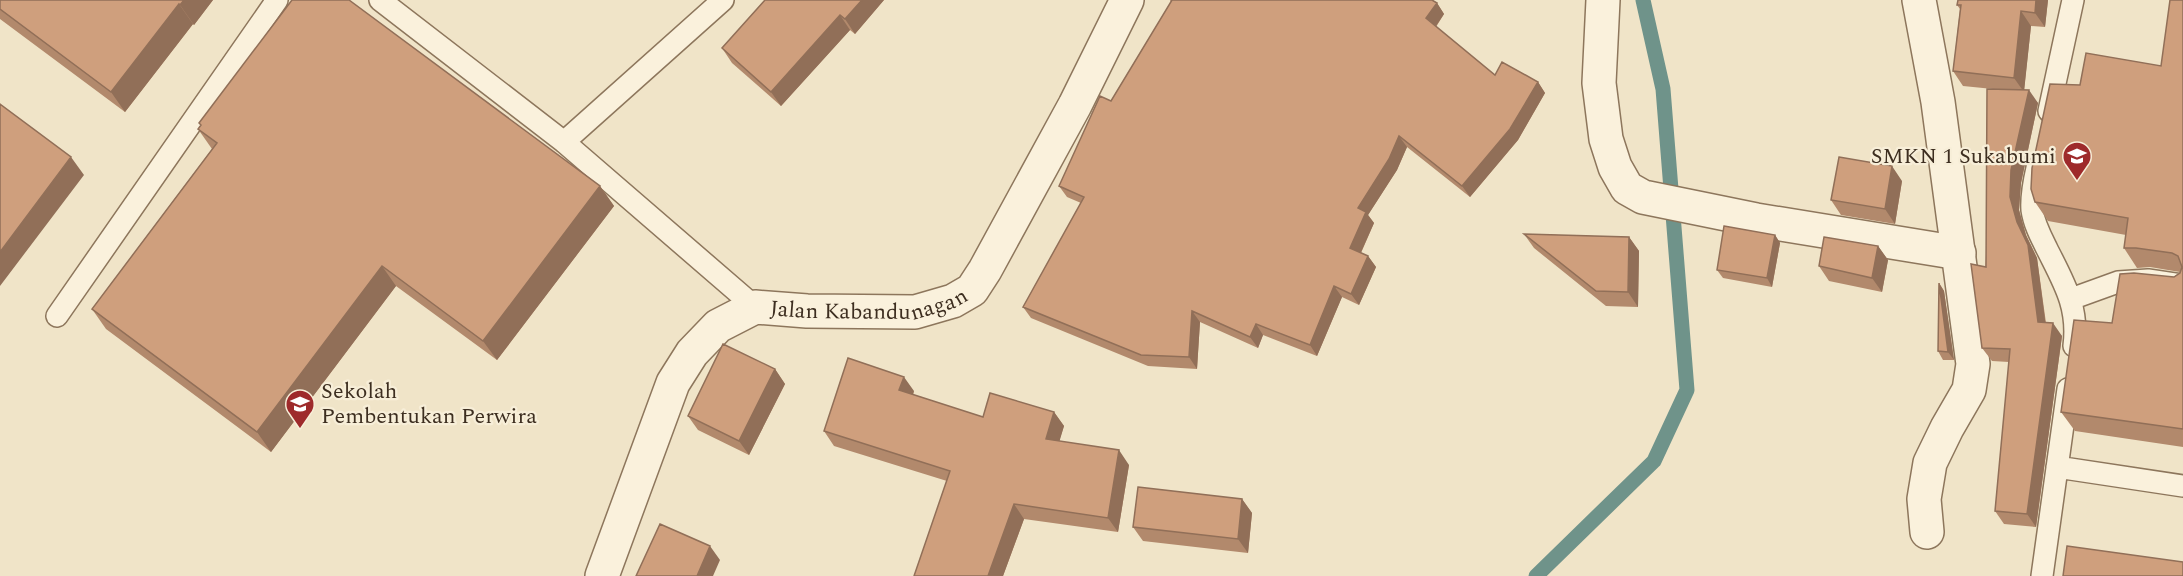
<svg xmlns="http://www.w3.org/2000/svg" width="2183" height="576" font-family="Spectral,serif">
  <style>
    .lines { fill: none; stroke-linecap: round; stroke-linejoin: round }
    .stream { stroke: #6f938a; stroke-width: 15 }
    .lane-casing { stroke: #8d765c; stroke-width: 24 }
    .street-casing { stroke: #8d765c; stroke-width: 36 }
    .lane { stroke: #faf1dc; stroke-width: 21 }
    .street { stroke: #faf1dc; stroke-width: 33 }
    .wall { fill: #b2896c }
    .shaded-wall { fill: #916f58 }
    .building { fill: #cf9f7d; stroke: #916f58; stroke-width: 1.5 }
    .labels { text-anchor: middle; dominant-baseline: central; stroke-width: 4.5; stroke-linejoin: round; paint-order: stroke }
    .poi-label { font-size: 22px; fill: #3d2e20; stroke: #f7eed8; text-anchor: end }
    .street-label { font-size: 22px; fill: #3d2e20; stroke: #f7eed8 }
  </style>
  <rect width="100%" height="100%" fill="#f0e4c8"/>
  <g class="lines">
    <path class="stream" d="M1536,576L1654,461L1687,390L1663,89L1643,0"/>
    <g class="lane-casing">
      <path id="lane" d="M380,0L564,142L755,307
        M2049,111L2073,0
        M564,142L723,0
        M2037,168C2034,181 2031,196 2032,210C2034,224 2041,237 2047,249C2064,283 2079,307 2074,346
        M2071,299L2118,282L2148,280L2183,285
        M57,316L277,0
        M2057,467L2183,486
        M2042,576L2068,389"/>
    </g>
    <g class="street-casing">
      <g id="street">
        <path d="M1603,0L1599,83L1606,139L1615,167L1627,188L1643,197L1756,220L1959,253"/>
        <path d="M1919,0L1938,102L1973,364L1969,390L1947,428L1930,463L1924,499L1927,532"/>
        <path id="s1" d="M602,576L673,383L692,353L718,326L755,307L807,311L915,312L953,301L972,290L985,270L1075,105L1127,0"/>
      </g>
    </g>
    <use href="#lane" class="lane"/>
    <use href="#street" class="street"/>
  </g>
  <path class="wall" d="M0,0H213L194,25L193,24L125,112L0,19Z
    M765,0H884L855,34L850,30L781,106L732,63L722,48Z
    M1170,0H1432L1437,3L1444,14L1436,27L1495,75L1538,82L1545,93L1518,140L1470,197L1407,147L1397,170L1368,215L1374,223L1361,253L1368,256L1376,267L1359,305L1342,297L1317,356L1263,335L1258,348L1200,322L1197,369L1148,366L1031,318L1023,307L1081,203L1067,197L1059,186L1171,2Z
    M1958,0H2048L2045,27L2031,26L2024,90L2038,103L2021,183L2019,210L2026,235L2037,258L2046,323L2062,336L2036,527L2004,524L1995,511L2009,362L1992,361L1982,348L1993,89L1963,86L1953,71L1960,9L1957,5Z
    M2183,0V447L2075,431L2061,412L2112,323L2180,272L2150,267L2137,268L2124,248L2126,235L2048,221L2035,202L2080,85L2161,66Z
    M198,129L600,186L614,206L497,360L396,286L271,452L106,329L92,309L212,149Z
    M1902,181L1895,224L1841,215L1831,200Z
    M1524,234L1629,237L1639,251L1638,307L1606,306L1534,248Z
    M1775,235L1780,243L1772,287L1723,278L1717,270Z
    M1878,246L1888,260L1882,292L1829,281L1819,266Z
    M1939,283L1944,291L1954,360H1943L1938,351Z
    M775,369L785,384L749,455L698,430L688,416Z
    M914,391L913,395L983,417L1054,412L1064,426L1059,441L1129,465L1118,532L1024,519L1003,576H914L947,481L834,446L824,431Z
    M1242,499L1252,513L1248,553L1143,541L1133,527Z"/>
  <path class="shaded-wall" d="M184,0H213L194,25L180,5Z
    M862,0H884L855,34L845,19Z
    M2036,0H2048L2045,27L2035,13Z
    M1437,3L1444,14L1434,29L1426,18Z
    M179,4L193,24L125,112L111,92Z
    M2021,11L2031,26L2024,92L2014,78Z
    M840,15L850,30L781,106L771,92Z
    M1538,82L1545,93L1518,140L1470,197L1462,186Z
    M2029,90L2038,103L2021,183L2019,210L2026,235L2037,258L2047,335L2038,322L2017,222L2010,197L2011,170Z
    M1399,136L1407,147L1397,170L1368,215L1374,223L1358,259L1350,248L1358,208Z
    M71,157L84,175L0,286V252Z
    M1892,166L1902,181L1895,224L1885,209Z
    M600,186L614,206L497,360L483,341Z
    M1775,235L1780,243L1772,287L1767,278Z
    M1629,237L1639,251L1638,307L1628,292Z
    M1878,246L1888,260L1882,292L1872,278Z
    M1368,256L1376,267L1359,305L1351,294Z
    M382,266L396,286L271,452L257,432Z
    M1939,283L1944,291L1954,360L1948,352Z
    M1334,286L1342,297L1317,356L1310,345Z
    M1192,311L1200,322L1197,369L1189,357Z
    M2053,323L2062,336L2036,527L2027,514Z
    M1256,324L1263,335L1258,348L1250,337Z
    M775,369L785,384L749,455L739,441Z
    M904,377L914,391L909,405L899,390Z
    M1054,412L1064,426L1056,453L1046,439Z
    M1119,450L1129,465L1118,532L1108,518Z
    M1242,499L1252,513L1248,553L1238,539Z
    M1014,504L1024,519L1003,576H988Z
    M710,546L720,560L713,576H697Z"/>
  <path class="building" d="M0,0H184L180,5L179,4L111,92L0,9Z
    M292,0H349L600,186L483,341L382,266L257,432L92,309L217,143L198,129L201,125L199,123Z
    M765,0H862L845,19L840,15L771,92L722,48Z
    M1172,0H1432L1437,3L1426,18L1495,75L1502,62L1538,82L1510,129L1462,186L1399,136L1389,159L1358,208L1366,212L1350,248L1368,256L1351,294L1334,286L1310,345L1256,324L1250,337L1192,311L1189,357L1141,355L1023,307L1084,197L1059,186L1100,96L1111,101Z
    M1958,0H2036L2035,13L2021,11L2014,78L1953,71L1961,5H1957Z
    M2170,0H2183V429L2061,412L2074,320L2112,323L2120,274L2134,273L2174,277L2180,273L2182,267L2178,256L2172,253L2136,248H2124L2128,218L2035,202L2031,189L2032,168L2050,84L2080,85L2086,53L2161,66Z
    M1987,89L2029,90L2011,170L2010,197L2017,222L2028,245L2038,322L2053,323L2027,514L1995,511L2010,349L1982,348L1971,264L1986,267Z
    M0,104L71,157L0,252Z
    M1839,157L1892,166L1885,209L1831,200Z
    M1724,226L1775,235L1767,278L1717,270Z
    M1524,234L1629,237L1628,292L1596,291Z
    M1824,237L1878,246L1872,278L1819,266Z
    M1939,283L1948,352L1938,351Z
    M723,344L775,369L739,441L688,416Z
    M848,358L904,377L899,390L983,417L990,393L1054,412L1046,439L1119,450L1108,518L1014,504L988,576H914L950,471L824,431Z
    M1138,487L1242,499L1238,539L1133,527Z
    M660,524L710,546L697,576H636Z
    M2067,546L2183,562V576H2063Z"/>
  <defs>
    <g id="school-pin" transform="scale(1.5)"><path d="M0 17L-7.5 6A9.5 9.5 0 1 1 7.5 6Z" fill="#9e2a2b" stroke="#f7eed8"/><path d="M0-5L7-2L0 1L-7-2ZM-4 1L0 2.5L4 1V4Q0 6-4 4Z" fill="#fff"/></g>
    <g id="university-pin" transform="scale(1.5)"><path d="M0 17L-7.5 6A9.5 9.5 0 1 1 7.5 6Z" fill="#9e2a2b" stroke="#f7eed8"/><path d="M0-5L7-2L0 1L-7-2ZM-4 1L0 2.5L4 1V4Q0 6-4 4Z" fill="#fff"/></g>
  </defs>
  <g fill-rule="evenodd">
    <use href="#school-pin" x="2077" y="156"/>
    <use href="#university-pin" x="300" y="404"/>
  </g>
  <g class="labels">
    <g class="poi-label">
      <text x="2056" y="156">SMKN 1 Sukabumi</text>
      <text x="321" y="391" text-anchor="start">Sekolah<tspan x="321" dy="25">Pembentukan Perwira</tspan></text>
    </g>
    <g class="street-label">
      <text stroke="none"><textPath href="#s1" startOffset="435">Jalan Kabandunagan</textPath></text>
    </g>
  </g>
</svg>
